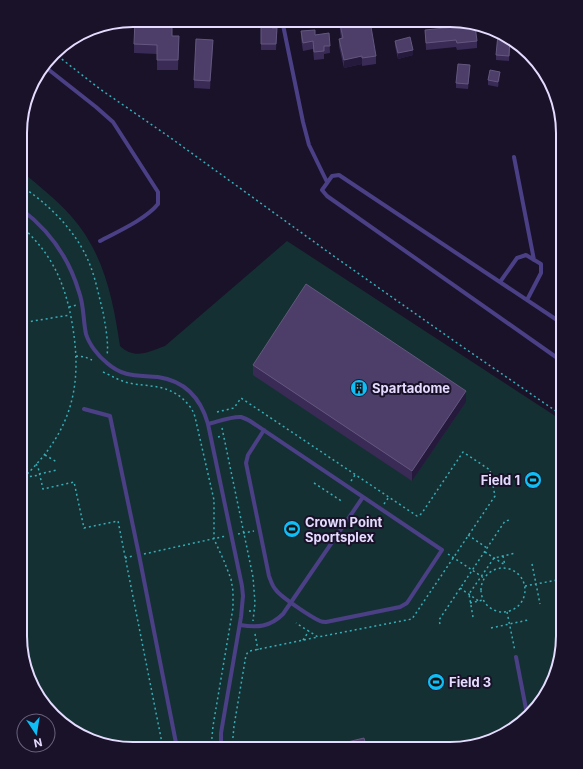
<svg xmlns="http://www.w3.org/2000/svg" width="583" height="769" font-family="Inter,sans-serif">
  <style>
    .green { fill: #153033 }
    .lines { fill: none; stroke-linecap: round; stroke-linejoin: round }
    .path { stroke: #36adb7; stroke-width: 1.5; stroke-dasharray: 2 3; stroke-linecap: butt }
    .service { stroke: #4b3f86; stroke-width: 4 }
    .wall { fill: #3a2b56 }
    .shaded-wall { fill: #25193c }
    .building { fill: #4c3e68; stroke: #64577f }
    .labels { text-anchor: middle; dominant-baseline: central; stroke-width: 4; stroke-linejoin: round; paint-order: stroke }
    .poi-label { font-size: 13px; font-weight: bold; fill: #e4dbfe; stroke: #191229; text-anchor: start }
    .rim { fill: none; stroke: #e4dbfe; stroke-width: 2 }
  </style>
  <rect width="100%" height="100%" fill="#191229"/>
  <path class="green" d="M21,171C38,185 56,199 71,216C104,253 113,299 120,346C135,360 148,352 165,346L287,241L563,421V644L544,699L500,737L450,749L118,748L70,730L32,686L20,636Z"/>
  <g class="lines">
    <path class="path" d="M54,53L100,89L168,136L335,257L457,343L563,416
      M21,186C49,204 78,233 90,265C96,280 99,297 103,312C105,323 109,344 107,355
      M21,226C32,236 42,247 50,260C61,278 67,297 71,317C77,349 79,379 69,410C60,437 43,459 23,478
      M69,307L77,305
      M21,323L70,315
      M76,356L85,357L92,360
      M103,372C112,376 120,381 129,383C149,387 166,384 183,399C188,404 193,409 195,417L214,500V539L224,561L231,579L233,591V608L213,726L211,748
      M217,412L234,408L241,398L417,516H419L422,513L463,452L490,470L495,496L412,619L318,637L296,623
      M222,428L253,577L255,603L253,621
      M218,437L223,436
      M45,455L57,462
      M36,464L38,467L43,489L74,482L84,528L118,521L163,748
      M39,474L57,470
      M20,478L40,475
      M351,481L355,475
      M314,483L343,502
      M384,504L389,497
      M238,534L254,531
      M468,535L487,548
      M485,552L505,565
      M144,554L226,536
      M448,554L484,578
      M503,556L505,566
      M125,558L133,556
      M532,564L540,604
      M481 590a22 22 0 1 1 44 0a22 22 0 1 1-44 0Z
      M525,586L563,579
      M460,588L480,602
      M470,603L483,600
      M249,611H254
      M507,612L515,651
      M473,617L469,594L494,558L516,553
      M440,624L439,620L505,521L510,520
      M491,628L528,620
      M255,634L258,650
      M303,640L309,631
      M87,736L92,735L93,739
      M232,748L234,726L246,655L248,652L250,651L318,637"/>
    <path class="service" d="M282,20L303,122L309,145L327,182
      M44,66L96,107L113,122L158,192V204C146,219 117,232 100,241
      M514,157L534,260
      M21,209C49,230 69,258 79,292C84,305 83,320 86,334C89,344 98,356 107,363C124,378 138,375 158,377C185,381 201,399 208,424L242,586L243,596L241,617L221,733V748
      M500,282L517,258L526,255L541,264V273L527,300
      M563,362L327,196L322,190L332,176L339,175L563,324
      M84,409L110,416L139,555L177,748
      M208,424C217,422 232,416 241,417C244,418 247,419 250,421L442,550L407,603L400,607L326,622C323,622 322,622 320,621C311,617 281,597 276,590C272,586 271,581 269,576L246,463L248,455L264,430
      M240,625C257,628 270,627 283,614L363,497
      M516,657L527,714"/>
  </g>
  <path class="wall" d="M340,24H352L376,56V64L362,66V64L344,68L339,46V39L341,38L340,31Z
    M169,25L172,36H179L178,70H157V54L134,53V44Z
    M261,25L272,28H277L276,50H261Z
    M425,30L477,41V48L457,50L456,47L426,50Z
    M301,31L315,35L329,33L330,53L324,54V59L314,60L313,49L303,51L301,39Z
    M510,38L509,61L496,60V55Z
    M395,41L413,55L398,59L395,46Z
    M213,48L210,89L194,88V80Z
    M533,62L536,66H533Z
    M470,70L468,89L456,88V83Z
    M500,77L498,87L488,85V80Z
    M253,365L466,402L412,481L253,375Z"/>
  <path class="shaded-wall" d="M213,40V48L210,89V81Z
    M413,50V55L398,59V53Z
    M362,56V64L344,68V60Z
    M500,72V77L498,87V82Z
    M466,391V402L412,481V471Z"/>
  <path class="building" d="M135,20H168V25H172V36H179L178,60H157V45L134,44Z
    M351,21L352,24L370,21L376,56L362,58V56L344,60L339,39L343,38L340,24Z
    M261,25H272V28H277L276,44H261Z
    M475,25L477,41L457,43L456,40L426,43L425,30Z
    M315,30V35L329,33L330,46H324V51L314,52L313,41L303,43L301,31Z
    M498,34H500L510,38L509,56L496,55Z
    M410,37L413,50L398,53L395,41Z
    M196,39L213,40L210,81L194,80Z
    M458,64L470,65L468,84L456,83Z
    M490,70L500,72L498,82L488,80Z
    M306,284L466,391L412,471L253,365Z
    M364,738L367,749H340L339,744Z"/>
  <defs>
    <g id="building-disc" transform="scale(0.9)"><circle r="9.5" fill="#0fbef5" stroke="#191229"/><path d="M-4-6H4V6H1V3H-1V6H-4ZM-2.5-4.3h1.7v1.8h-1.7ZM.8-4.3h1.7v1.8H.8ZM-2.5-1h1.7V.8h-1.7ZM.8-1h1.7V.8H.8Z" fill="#111"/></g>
    <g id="stadium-disc" transform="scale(0.9)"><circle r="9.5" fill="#0fbef5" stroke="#191229"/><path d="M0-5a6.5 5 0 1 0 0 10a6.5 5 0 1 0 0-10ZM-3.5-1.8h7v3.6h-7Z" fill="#111"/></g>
  </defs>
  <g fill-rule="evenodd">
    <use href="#building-disc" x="359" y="388"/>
    <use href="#stadium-disc" x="533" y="480"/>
    <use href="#stadium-disc" x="292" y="529"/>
    <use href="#stadium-disc" x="436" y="682"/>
  </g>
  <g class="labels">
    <g class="poi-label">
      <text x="372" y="388">Spartadome</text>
      <text x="520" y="480" text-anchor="end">Field 1</text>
      <text x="305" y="522">Crown Point<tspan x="305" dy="15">Sportsplex</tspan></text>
      <text x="449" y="682">Field 3</text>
    </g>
  </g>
  <path d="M0 0H583V769H0ZM133 27H450A106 106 0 0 1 556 133V636A106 106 0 0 1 450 742H133A106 106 0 0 1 27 636V133A106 106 0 0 1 133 27Z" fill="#191229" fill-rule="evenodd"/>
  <path class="rim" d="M133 27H450A106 106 0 0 1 556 133V636A106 106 0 0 1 450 742H133A106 106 0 0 1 27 636V133A106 106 0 0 1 133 27Z"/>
  <g transform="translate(36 733) rotate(168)"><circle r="19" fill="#191229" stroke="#6a627e"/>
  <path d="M0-3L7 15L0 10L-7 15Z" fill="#0fbef5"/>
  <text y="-6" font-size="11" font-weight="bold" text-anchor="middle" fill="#e4dbfe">N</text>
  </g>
</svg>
